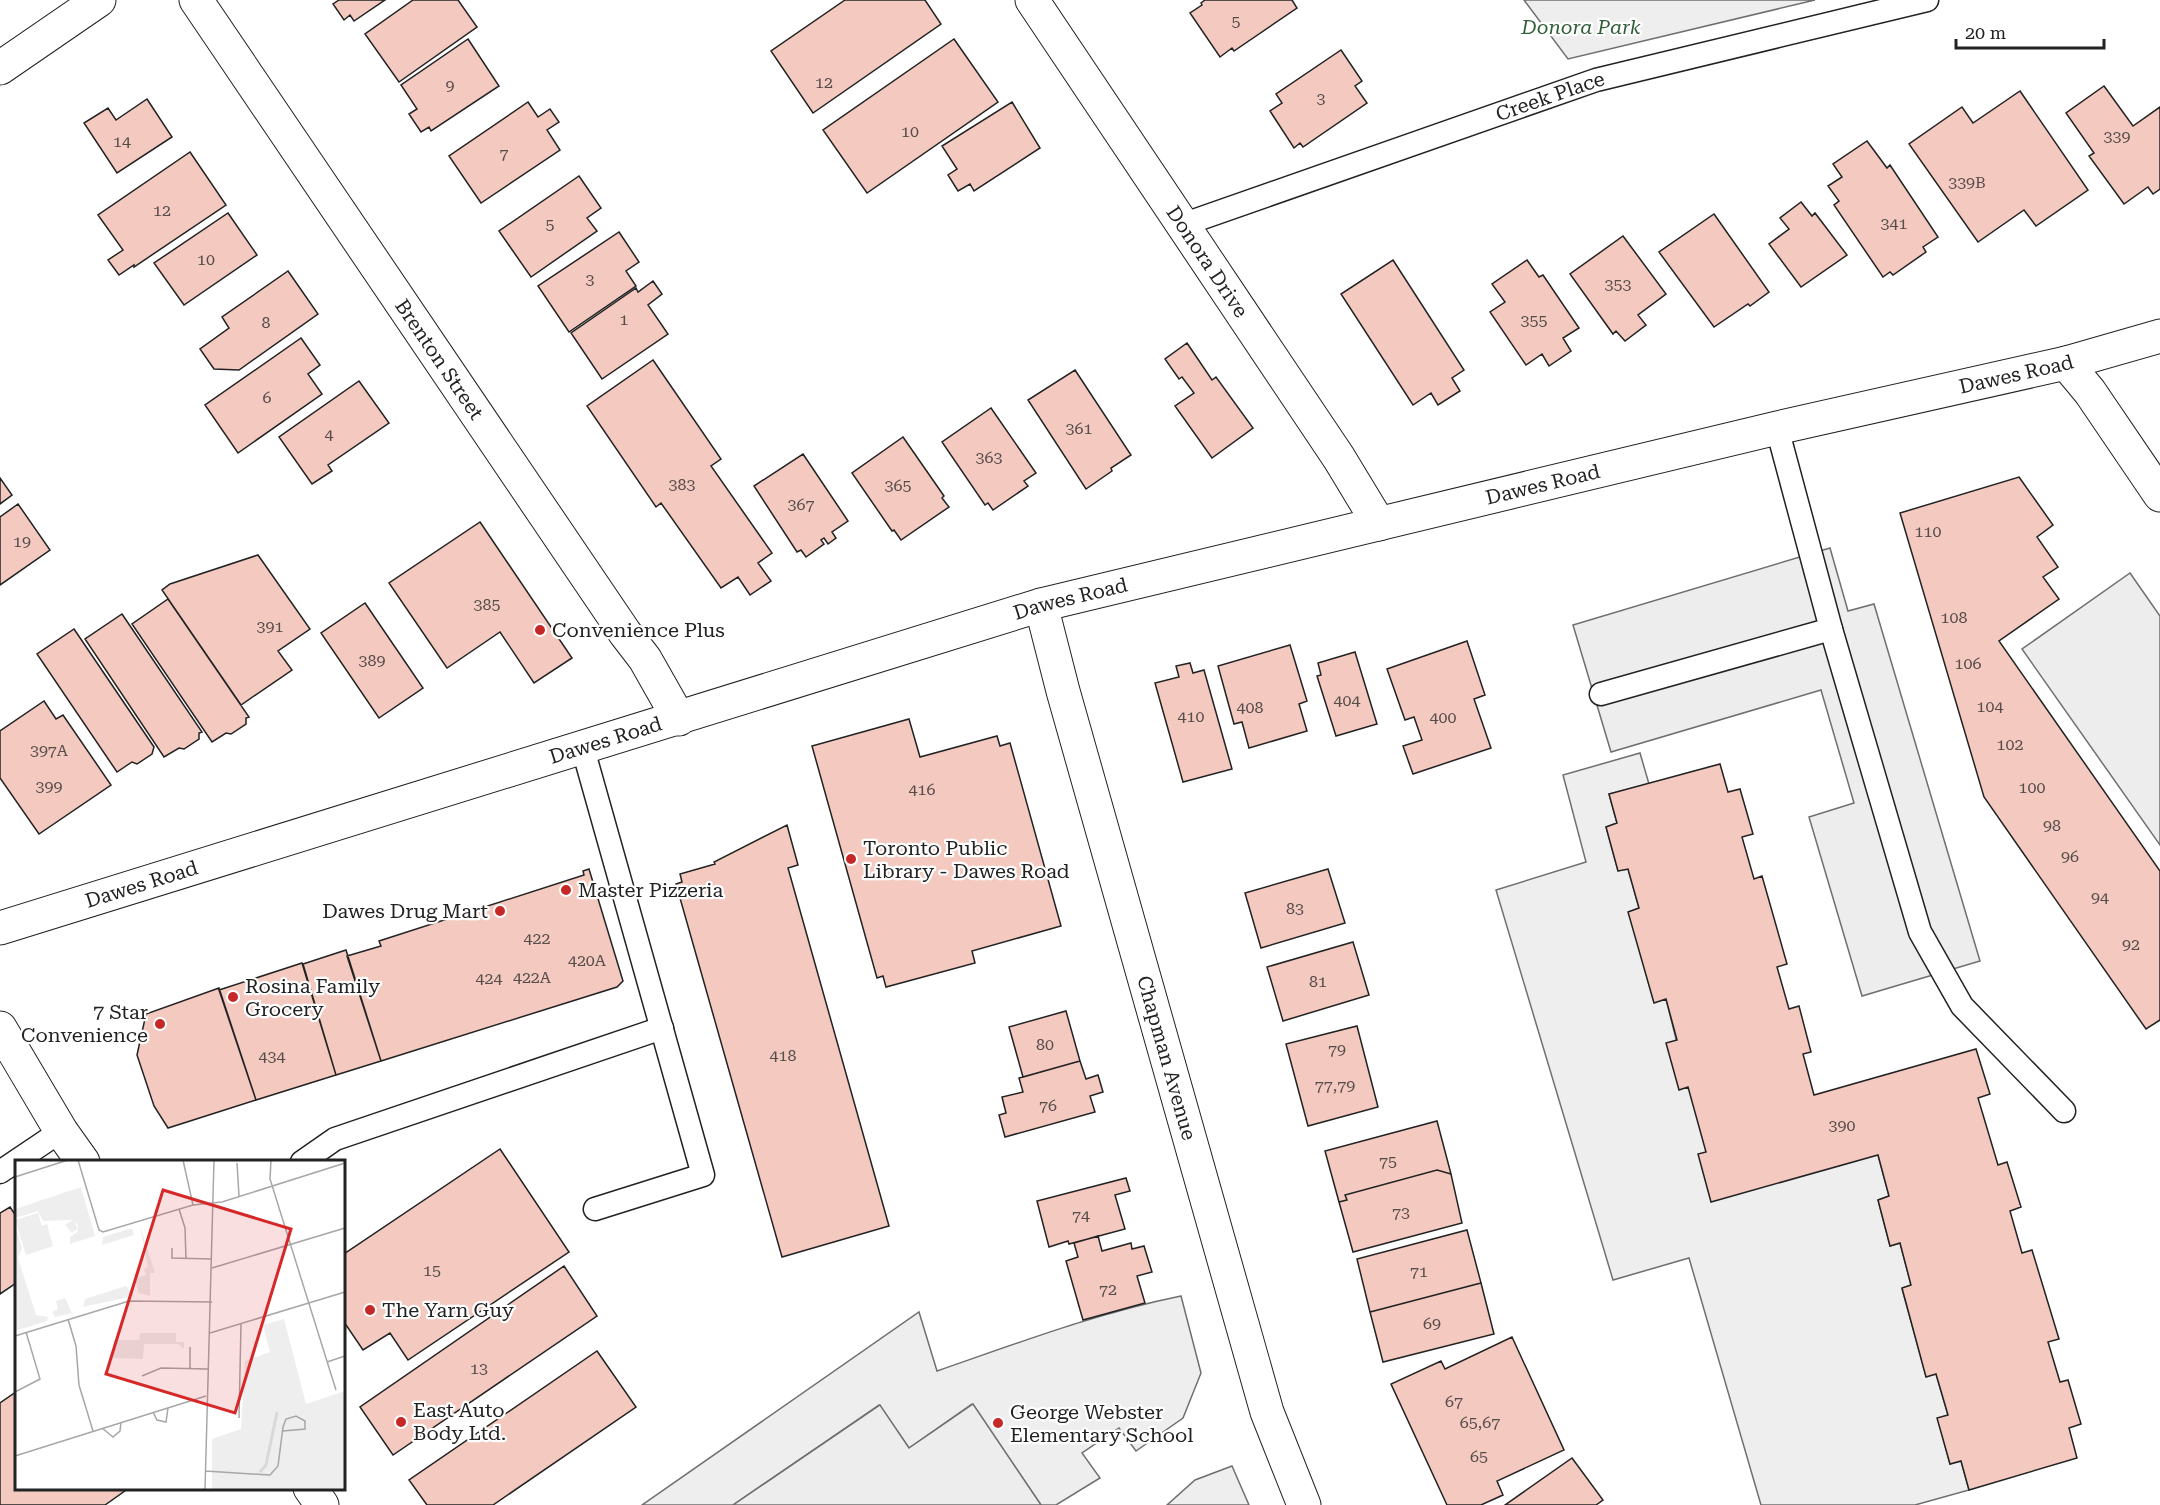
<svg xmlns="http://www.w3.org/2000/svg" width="2160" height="1505" font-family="'Roboto Serif',serif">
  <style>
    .green { fill: #eee; stroke: #6f6f6f; stroke-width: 1.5 }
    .parking { fill: #ededed; stroke: #6f6f6f; stroke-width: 1.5 }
    .building { fill: #f3c9c0; stroke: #222; stroke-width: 1.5 }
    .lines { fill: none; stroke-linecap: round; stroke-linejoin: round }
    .lane-casing { stroke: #222; stroke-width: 25 }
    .street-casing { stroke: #222; stroke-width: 35 }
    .secondary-casing { stroke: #222; stroke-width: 35 }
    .lane { stroke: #fff; stroke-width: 22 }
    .street { stroke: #fff; stroke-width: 33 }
    .secondary { stroke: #fff; stroke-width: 33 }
    .poi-dot { fill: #c62828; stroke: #fff; stroke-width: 2 }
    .labels { text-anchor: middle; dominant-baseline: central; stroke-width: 4.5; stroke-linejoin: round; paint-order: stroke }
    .number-label { font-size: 16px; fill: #564c4a }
    .park-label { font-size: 20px; font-style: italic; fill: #2f5e38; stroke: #fff }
    .street-label { font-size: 20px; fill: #222; stroke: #fff }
    .poi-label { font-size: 20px; fill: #222; stroke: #fff; text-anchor: start }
    .inset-river { fill: none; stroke: #d9d9d9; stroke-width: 3 }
    .inset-road { fill: none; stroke: #a7a7a7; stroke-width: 1.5 }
    .view { fill: #d62828; fill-opacity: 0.15; stroke: #d62828; stroke-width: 3 }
    .inset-edge { fill: none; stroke: #222; stroke-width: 3 }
  </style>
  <rect width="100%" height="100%" fill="#fff"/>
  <path class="green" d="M1524,0H1815L1568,59Z
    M1640,753L1649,784L1609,794L1617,823L1606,827L1618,871L1628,869L1639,908L1629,912L1654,1002L1666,999L1688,1087L1878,1155L1889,1196L1878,1200L1890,1246L1900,1243L1911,1285L1902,1289L1926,1376L1936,1374L1948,1415L1938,1419L1950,1464L1961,1461L1969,1490L1915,1505H1761L1689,1258L1613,1280L1496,890L1586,862L1563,775Z
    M1181,1296L1201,1373L1183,1418L1136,1451L1119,1428L1082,1453L1100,1478L1056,1505H1041L972,1404L909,1448L879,1405L733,1505H642L919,1312L937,1371C1018,1343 1097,1313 1181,1296Z
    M1232,1466L1249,1505H1167L1195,1480Z"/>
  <path class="parking" d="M1830,548L1848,611L1874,604L1980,961L1862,996L1809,817L1854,803L1821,690L1611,752L1573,625Z
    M2130,573L2160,616V845L2022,649Z
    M973,1404L1041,1505H733L880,1405L909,1448Z"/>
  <path class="building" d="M339,0H385L354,21L350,15L344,20L333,4Z
    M413,0H458L477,27L399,82L365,34Z
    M845,0H925L941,24L813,113L771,51Z
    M1205,0H1292L1297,8L1234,51L1232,48L1220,57L1190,13L1202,5L1201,3Z
    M468,39L499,86L431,131L429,127L421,132L409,114L417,109L401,85Z
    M954,39L998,102L867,193L823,130Z
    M1341,50L1362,81L1355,86L1367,103L1303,147L1300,143L1294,148L1270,111L1282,103L1276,94Z
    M2104,86L2133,126L2160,107V189L2153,194L2148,187L2124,204L2089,156L2094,153L2066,113Z
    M2020,91L2088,190L2036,226L2024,210L1978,242L1909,144L1962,107L1973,123Z
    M147,99L172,137L117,173L84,123L108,108L116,120Z
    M528,102L538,117L550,109L559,122L547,130L560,150L481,203L449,156Z
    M1012,102L1040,148L974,191L970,184L958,191L948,175L957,169L942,146Z
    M1867,141L1887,168L1890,165L1938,237L1923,247L1926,252L1893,275L1890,272L1883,277L1834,205L1839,201L1828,186L1842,177L1833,164Z
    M190,152L226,205L134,267V265L119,275L108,260L123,250L98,215Z
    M579,176L601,208L587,218L597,231L531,277L499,231Z
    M1801,202L1812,216L1815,213L1847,255L1801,287L1769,244L1789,229L1780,218Z
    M228,213L257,255L184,305L154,263Z
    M1714,214L1769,292L1750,306L1748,304L1714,327L1659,252Z
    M619,232L639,262L626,271L636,286L569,332L538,286Z
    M1623,236L1666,294L1638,315L1646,325L1625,341L1616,331L1613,334L1570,274Z
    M1393,260L1464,370L1452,378L1460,391L1438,405L1431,393L1413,405L1341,294Z
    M1527,260L1539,277L1543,275L1579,328L1563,338L1571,351L1549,366L1542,354L1526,365L1490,312L1505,302L1492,284Z
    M288,271L318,314L239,370L214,369L200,349L229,328L222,317Z
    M653,281L662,294L648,305L668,334L602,379L571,333L636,288L638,292Z
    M301,338L320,365L308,374L322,394L238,453L205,405Z
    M1187,343L1212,380L1216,377L1253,428L1212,458L1175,406L1194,393L1182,377L1179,379L1165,359Z
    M653,360L721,459L711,466L772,553L758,563L771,581L750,595L738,577L721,588L661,503L656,507L587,406Z
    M1075,370L1131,455L1111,468L1112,471L1086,489L1028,400Z
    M359,381L389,423L328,465L332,471L312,484L279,437Z
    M991,408L1036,473L1024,481L1028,486L993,510L988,503L985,505L942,442Z
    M903,437L944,496L942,498L949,507L901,540L894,530L892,531L852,473Z
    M803,454L848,521L832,532L836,538L828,544L824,538L821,540L824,544L806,557L801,550L797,552L754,486Z
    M2019,477L2053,525L2037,537L2058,567L2043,577L2059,599L1999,641L2160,871V1020L2146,1029L1984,797L1900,513Z
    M0,478L12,495L0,504Z
    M18,504L50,550L0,585V517Z
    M480,522L572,658L534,683L500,632L447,668L389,583Z
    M258,555L310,629L278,651L292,670L241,705L162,590L170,584Z
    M168,599L249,717L246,718V724L231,734L226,733L212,742L132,624Z
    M365,603L423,688L379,718L321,633Z
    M122,614L202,732L199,733V739L184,749L179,748L164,757L85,639Z
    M74,629L154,747L152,754L137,764L132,762L117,772L37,654Z
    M1467,641L1485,695L1474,699L1491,748L1413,774L1403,746L1422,740L1414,717L1405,720L1387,669Z
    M1290,645L1307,701L1299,704L1307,731L1249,748L1242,722L1234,724L1218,666Z
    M1355,652L1377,724L1336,736L1317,676L1321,675L1318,663Z
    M1190,663L1193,673L1204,670L1232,769L1183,782L1155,683L1179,677L1176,666Z
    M44,701L56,719L63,715L111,785L39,834L0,778V731Z
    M909,719L920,757L997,736L1000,746L1010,743L1061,926L972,951L975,963L886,987L883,976L877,978L812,746Z
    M1720,764L1728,792L1740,789L1753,834L1742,837L1754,879L1762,876L1787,964L1777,967L1789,1009L1799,1006L1811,1052L1803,1054L1814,1095L1976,1049L1990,1094L1978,1098L1998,1165L2007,1162L2021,1207L2010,1211L2022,1253L2032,1250L2059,1339L2048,1342L2060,1382L2068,1380L2081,1424L2069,1428L2077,1458L1969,1490L1961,1461L1950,1464L1937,1418L1948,1415L1936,1374L1926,1377L1902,1288L1911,1285L1900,1243L1890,1246L1878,1200L1889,1196L1878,1155L1711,1202L1698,1154L1706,1152L1688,1087L1679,1090L1666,1043L1677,1040L1666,999L1654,1003L1628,912L1639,908L1628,869L1618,871L1606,827L1617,823L1609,794Z
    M787,825L798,865L788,868L889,1226L782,1257L676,884L682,882L680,874L715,864L714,862Z
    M589,869L623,981L617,987L381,1061L347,956L381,946L379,941L584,875L583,871Z
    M1328,869L1345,923L1261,948L1245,893Z
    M1353,942L1369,995L1283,1021L1267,967Z
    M346,950L381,1061L336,1075L303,964Z
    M302,963L336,1075L256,1100L219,990Z
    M219,988L256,1100L168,1128L154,1106L137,1055L146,1014Z
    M1066,1011L1080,1061L1023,1077L1009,1027Z
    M1357,1026L1378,1107L1308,1126L1286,1044Z
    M1080,1061L1086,1079L1098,1075L1103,1092L1090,1096L1095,1112L1005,1137L999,1115L1006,1113L1002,1097L1023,1092L1019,1078Z
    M1437,1121L1451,1174L1437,1170L1345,1195L1347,1200L1339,1202L1325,1151Z
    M500,1149L569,1252L408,1360L390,1333L363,1350L344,1322V1254Z
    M1437,1170L1451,1174L1462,1223L1353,1252L1339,1202L1347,1200L1345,1195Z
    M1126,1178L1130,1191L1115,1195L1125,1229L1069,1244L1068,1241L1049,1247L1037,1201Z
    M10,1207L16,1216V1283L0,1294V1213Z
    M1467,1230L1481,1283L1370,1312L1357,1259Z
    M1098,1236L1102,1251L1131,1243L1132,1249L1144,1246L1152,1272L1137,1276L1145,1303L1083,1320L1066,1261L1078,1257L1074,1243Z
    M564,1266L597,1316L393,1455L360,1407Z
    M1481,1283L1494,1334L1383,1362L1370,1312Z
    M1512,1337L1564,1450L1497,1481L1503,1495L1481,1505H1447L1391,1384L1441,1361L1445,1369Z
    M597,1351L636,1407L493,1505H427L409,1480Z
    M16,1392V1488H129L105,1505H0V1403Z
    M1572,1458L1603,1500L1596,1505H1505Z"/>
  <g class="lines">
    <g class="lane-casing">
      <g id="lane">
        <path id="s1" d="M1182,225L1596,80L1927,0"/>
        <path d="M1777,428L1831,629L1920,932L1962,1006L2064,1111"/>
        <path d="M1601,694L1831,629"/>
        <path d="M583,749L703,1175L595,1209"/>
        <path d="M302,1162L335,1139L662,1028"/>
        <path d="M0,1172L61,1131"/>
      </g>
    </g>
    <g class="street-casing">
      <g id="street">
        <path id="s2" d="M196,0L625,633L645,659L679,719"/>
        <path id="s3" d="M1032,0L1339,458L1379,524"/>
        <path d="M0,68L99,0"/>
        <path d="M2066,363L2090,392L2160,495"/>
        <path id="s4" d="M1041,605L1063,691L1267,1412L1304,1505"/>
        <path d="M0,1028L61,1131L83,1162"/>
        <path d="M310,1488L322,1505"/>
      </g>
    </g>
    <g class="secondary-casing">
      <g id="secondary">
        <path id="s5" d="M0,928L1041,605L1777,428L2066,363L2160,336"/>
      </g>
    </g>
    <use href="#lane" class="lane"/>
    <use href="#street" class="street"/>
    <use href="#secondary" class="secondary"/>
  </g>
  <g class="poi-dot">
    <circle cx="540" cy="630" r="6"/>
    <circle cx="851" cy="859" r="6"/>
    <circle cx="566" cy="890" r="6"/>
    <circle cx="500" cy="911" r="6"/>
    <circle cx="233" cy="997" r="6"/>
    <circle cx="160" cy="1024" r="6"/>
    <circle cx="370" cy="1310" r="6"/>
    <circle cx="401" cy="1422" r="6"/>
    <circle cx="998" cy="1423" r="6"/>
  </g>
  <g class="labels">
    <g class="number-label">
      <text x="1236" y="21">5</text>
      <text x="824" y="82">12</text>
      <text x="450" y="85">9</text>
      <text x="1321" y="98">3</text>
      <text x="910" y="131">10</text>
      <text x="2117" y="136">339</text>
      <text x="122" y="141">14</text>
      <text x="504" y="153">7</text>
      <text x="1967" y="182">339B</text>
      <text x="162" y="210">12</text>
      <text x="1894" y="223">341</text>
      <text x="550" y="224">5</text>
      <text x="206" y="259">10</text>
      <text x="590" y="279">3</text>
      <text x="1618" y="284">353</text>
      <text x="624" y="319">1</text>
      <text x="1534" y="320">355</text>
      <text x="266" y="322">8</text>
      <text x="267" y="397">6</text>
      <text x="1079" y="428">361</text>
      <text x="329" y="434">4</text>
      <text x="989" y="457">363</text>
      <text x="682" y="484">383</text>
      <text x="898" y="485">365</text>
      <text x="801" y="504">367</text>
      <text x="1928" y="531">110</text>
      <text x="22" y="541">19</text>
      <text x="487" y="604">385</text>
      <text x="1954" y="617">108</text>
      <text x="270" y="626">391</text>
      <text x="372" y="660">389</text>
      <text x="1968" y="663">106</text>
      <text x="1347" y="700">404</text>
      <text x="1990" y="706">104</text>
      <text x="1250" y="707">408</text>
      <text x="1191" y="716">410</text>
      <text x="1443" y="717">400</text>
      <text x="2010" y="744">102</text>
      <text x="49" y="750">397A</text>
      <text x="49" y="786">399</text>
      <text x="2032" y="787">100</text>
      <text x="922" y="789">416</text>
      <text x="2052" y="825">98</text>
      <text x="2070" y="856">96</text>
      <text x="2100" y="897">94</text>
      <text x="1295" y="908">83</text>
      <text x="537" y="938">422</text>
      <text x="2131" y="944">92</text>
      <text x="587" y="960">420A</text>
      <text x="532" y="977">422A</text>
      <text x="489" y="978">424</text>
      <text x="1318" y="981">81</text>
      <text x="1045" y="1044">80</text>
      <text x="1337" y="1049">79</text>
      <text x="783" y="1055">418</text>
      <text x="272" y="1056">434</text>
      <text x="1335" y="1085">77,79</text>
      <text x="1048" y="1105">76</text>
      <text x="1842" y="1125">390</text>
      <text x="1388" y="1161">75</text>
      <text x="1401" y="1212">73</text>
      <text x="1081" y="1215">74</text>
      <text x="432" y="1270">15</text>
      <text x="1419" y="1271">71</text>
      <text x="1108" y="1289">72</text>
      <text x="1432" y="1323">69</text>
      <text x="479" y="1368">13</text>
      <text x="1454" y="1401">67</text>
      <text x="1480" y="1422">65,67</text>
      <text x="1479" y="1456">65</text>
    </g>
    <g class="park-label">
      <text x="1581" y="27">Donora Park</text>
    </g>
    <g class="street-label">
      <text stroke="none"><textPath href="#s1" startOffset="390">Creek Place</textPath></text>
      <text stroke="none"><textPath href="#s3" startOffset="315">Donora Drive</textPath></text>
      <text stroke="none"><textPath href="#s2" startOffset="434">Brenton Street</textPath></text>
      <text stroke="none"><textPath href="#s5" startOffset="2092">Dawes Road</textPath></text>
      <text stroke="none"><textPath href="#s5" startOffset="1606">Dawes Road</textPath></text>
      <text stroke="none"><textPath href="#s5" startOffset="1120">Dawes Road</textPath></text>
      <text stroke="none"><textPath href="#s5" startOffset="634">Dawes Road</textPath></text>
      <text stroke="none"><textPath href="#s5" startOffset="148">Dawes Road</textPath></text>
      <text stroke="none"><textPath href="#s4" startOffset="470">Chapman Avenue</textPath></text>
    </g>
    <g class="poi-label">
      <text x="552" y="630">Convenience Plus</text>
      <text x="863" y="848">Toronto Public<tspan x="863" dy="23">Library - Dawes Road</tspan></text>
      <text x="578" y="890">Master Pizzeria</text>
      <text x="488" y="911" text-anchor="end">Dawes Drug Mart</text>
      <text x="245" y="986">Rosina Family<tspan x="245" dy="23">Grocery</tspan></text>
      <text x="148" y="1012" text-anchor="end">7 Star<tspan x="148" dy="23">Convenience</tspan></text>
      <text x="382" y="1310">The Yarn Guy</text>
      <text x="413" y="1410">East Auto<tspan x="413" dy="23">Body Ltd.</tspan></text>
      <text x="1010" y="1412">George Webster<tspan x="1010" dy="23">Elementary School</tspan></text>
    </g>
  </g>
  <g transform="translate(15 1160)">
    <rect width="330" height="330" fill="#fff"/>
    <path d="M66,27L80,76L55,84V77L62,72L63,65L60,62L62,69L57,73L50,65L58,60L28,61L23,51L0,58V49ZM23,53L27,66L32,64L38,86L11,95L0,60ZM0,64L7,88L3,98L21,155L33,157L32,161L0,171ZM125,66L140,113H135V136L124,133L120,119L131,115L129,109L133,107ZM117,68L119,75L87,85L88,77ZM111,126L119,136L68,147L70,139ZM50,138L57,153L40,157L37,152L43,149L41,141ZM269,159L291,244L330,231V330H197V279L226,269L230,201L255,192L248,165ZM125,173H161V182H169V189L163,184H129L128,199L98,198V180H124Z" fill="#eee"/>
    <path class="inset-river" d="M245,312L251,305L262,252"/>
    <path class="inset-road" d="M63,0L84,70L88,72L178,45L207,42L330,3M168,0L178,45M256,0L255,19L321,230M222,3L224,36M0,17L53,0M164,49L170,68L171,99M157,88V98L197,99M197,108L330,68M53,159L61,186L64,225L78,271M195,173L330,132M0,176L114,141L197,142M312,202L330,196M175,209V187M127,216L146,208L193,209M0,232L25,219L11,172M138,252L142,260L151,262L153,248M224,258L226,164M87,268L98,277L105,271L106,262M0,296L191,236M190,311L255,315L263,306L268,267L271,259L281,256L290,261V269L268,271M190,330L199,0"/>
    <path class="view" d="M148,30L276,69L220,253L91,214Z"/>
    <rect width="330" height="330" class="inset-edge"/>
  </g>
  <path d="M1956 39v9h148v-9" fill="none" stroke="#222222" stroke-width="3"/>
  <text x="1965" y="39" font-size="18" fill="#222222" stroke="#ffffff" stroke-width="4.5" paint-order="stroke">20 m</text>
</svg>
